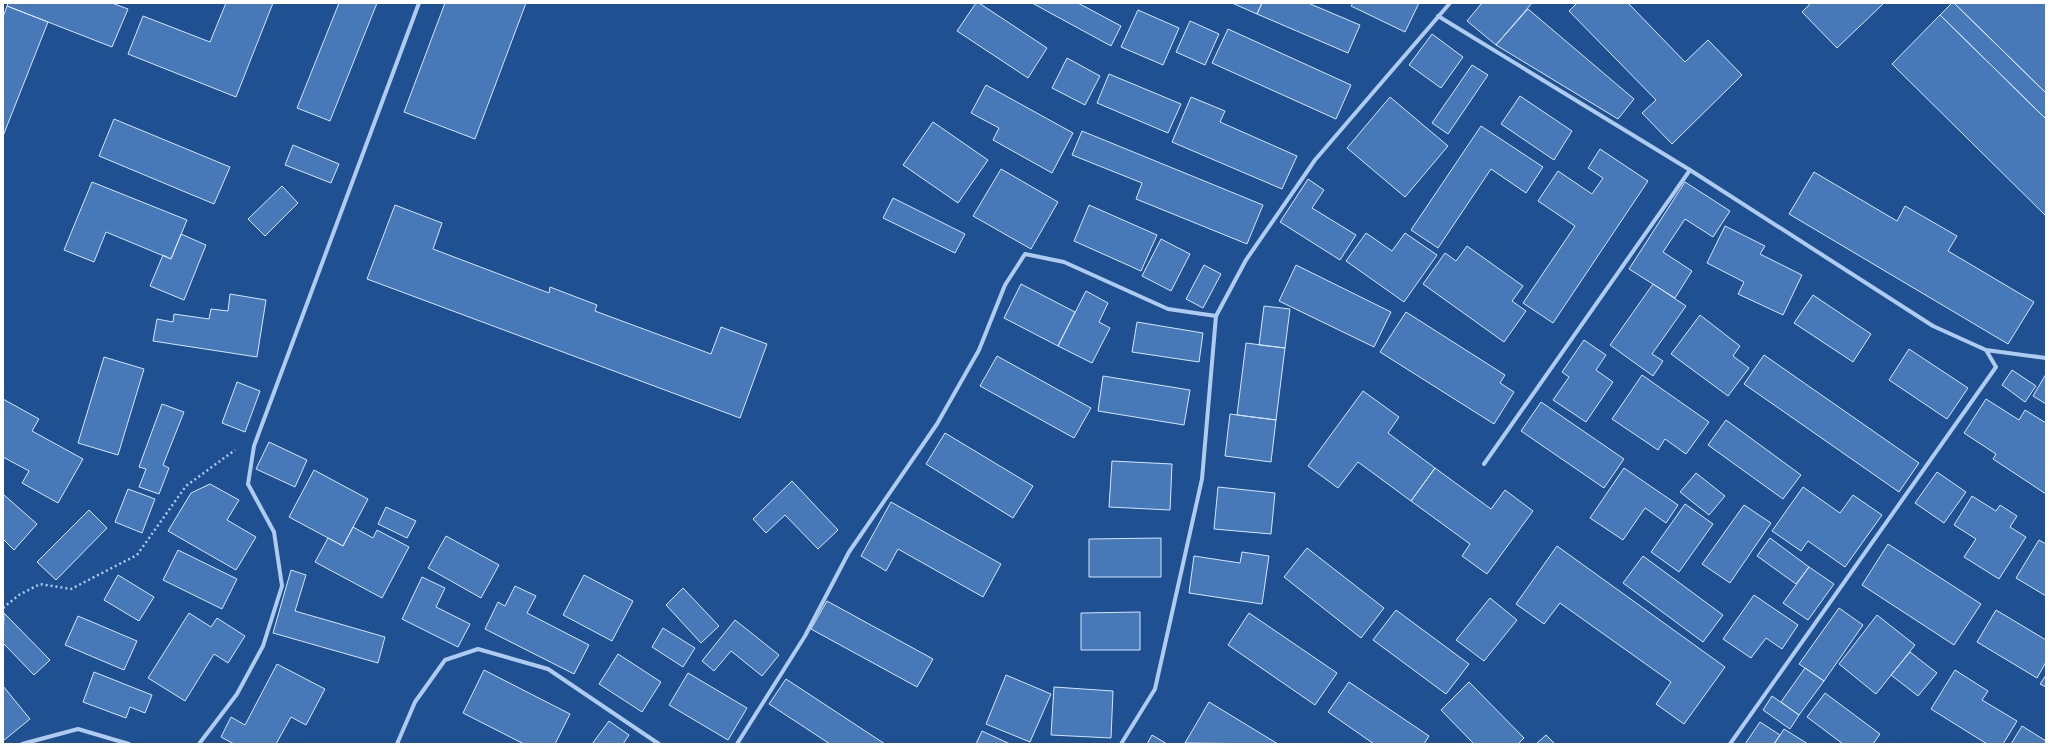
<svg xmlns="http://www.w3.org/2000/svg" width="2049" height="747" font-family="Overpass,sans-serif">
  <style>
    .building { fill: #4779b9; stroke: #d5e6fa }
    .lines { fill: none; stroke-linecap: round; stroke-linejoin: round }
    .path { stroke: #afcbee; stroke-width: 2.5; stroke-dasharray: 2 3; stroke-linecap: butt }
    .street { stroke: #afcbee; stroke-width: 4 }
  </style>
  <rect width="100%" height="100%" fill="#1e5092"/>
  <path class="building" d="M8,3H112L128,9L112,47L7,6Z
    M226,3H273L236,97L128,54L143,16L210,42Z
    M339,3H377L330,121L297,108Z
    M445,3H526L475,139L404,112Z
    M976,3H979L1047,48L1028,78L957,31Z
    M1032,3H1078L1121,26L1111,46Z
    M1232,3H1262L1257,14Z
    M1262,3H1308L1360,25L1348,53L1257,14Z
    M1353,3H1419L1405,32L1351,6Z
    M1482,3H1532L1496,45L1467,21Z
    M1577,3H1628L1685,62L1708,40L1742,75L1672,144L1642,113L1656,100L1569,11Z
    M1811,3H1884L1837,48L1802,12Z
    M1952,3H1954L2046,93V119L1940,15Z
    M1954,3H2046V93Z
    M7,6L48,22L3,136V17Z
    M1528,9L1634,99L1618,119L1496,45Z
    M1138,10L1179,28L1163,65L1121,47Z
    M1940,15L2046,119V216L1892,64Z
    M1190,21L1219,34L1205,65L1176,52Z
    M1228,29L1351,85L1336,119L1212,63Z
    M1432,34L1463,57L1441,88L1409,65Z
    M1067,58L1100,76L1085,105L1052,88Z
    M1472,65L1488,75L1448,134L1432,123Z
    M1109,74L1181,104L1168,133L1097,103Z
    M986,85L1073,133L1052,173L993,140L999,128L971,113Z
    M1520,96L1572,131L1554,160L1501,124Z
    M1191,97L1225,111L1220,122L1297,156L1282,189L1172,142Z
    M1390,97L1448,146L1405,197L1347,148Z
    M114,119L230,167L214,204L99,156Z
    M933,122L988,160L958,203L903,165Z
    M1481,126L1543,167L1526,193L1491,169L1438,248L1411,230Z
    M1082,131L1263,205L1247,244L1136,199L1142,183L1072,155Z
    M293,145L339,164L331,183L285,165Z
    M1600,149L1648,181L1553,323L1523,303L1575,226L1538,201L1558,171L1592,194L1603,178L1588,168Z
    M1001,169L1058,202L1031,249L973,216Z
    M1814,172L1897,221L1905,206L1957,236L1948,251L2034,302L2008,344L1789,214Z
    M1308,179L1324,190L1312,208L1356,235L1340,260L1280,222Z
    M92,182L187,220L171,259L106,232L94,262L64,250Z
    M1685,182L1730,211L1713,237L1685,219L1663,252L1692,271L1675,298L1629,269Z
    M282,186L298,203L265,236L248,219Z
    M893,198L965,234L955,253L883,218Z
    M395,205L442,223L433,249L549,293L550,287L597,305L595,311L711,354L721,327L767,344L740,418L367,279Z
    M1089,205L1157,235L1141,271L1074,241Z
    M1725,226L1765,246L1760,254L1802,275L1783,315L1738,294L1744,282L1707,263Z
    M1366,233L1392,251L1405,233L1437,255L1404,302L1346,261Z
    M181,234L206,245L184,300L150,286L163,255L171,259Z
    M1161,239L1190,254L1171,291L1142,276Z
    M1467,246L1523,286L1512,301L1526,311L1504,342L1423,284L1445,253L1456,261Z
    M1204,265L1221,274L1203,308L1186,299Z
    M1296,265L1391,312L1374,347L1279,301Z
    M1021,284L1075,312L1058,346L1004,318Z
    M1653,284L1686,306L1652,354L1663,361L1653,376L1610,345Z
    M1086,291L1108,303L1099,322L1110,328L1092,363L1058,346Z
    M230,294L266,300L257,357L153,341L157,319L173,322L174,314L209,319L211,309L228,311Z
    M1813,295L1871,334L1853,362L1794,323Z
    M1264,306L1290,309L1285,348L1259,345Z
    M1406,312L1505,375L1500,383L1514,392L1494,424L1380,352Z
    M1700,315L1740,346L1733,356L1749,368L1728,396L1671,354Z
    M1137,322L1203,333L1199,362L1132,352Z
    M1584,340L1606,355L1596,370L1613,382L1586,422L1553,400L1569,377L1562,372Z
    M1246,343L1285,348L1276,420L1237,415Z
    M1909,349L1968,388L1947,419L1889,380Z
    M1764,355L1919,463L1899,492L1744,384Z
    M997,356L1091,408L1074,438L980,386Z
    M104,357L144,369L118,455L78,443Z
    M2012,370L2036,386L2025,402L2002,385Z
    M2046,374V404L2033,396Z
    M1642,375L1709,422L1686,454L1665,439L1658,450L1612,419Z
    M1103,376L1190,390L1184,425L1098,411Z
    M237,382L260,391L245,432L222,423Z
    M1363,391L1399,417L1388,433L1435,468L1411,501L1358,462L1338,488L1308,466Z
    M3,399L39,419L32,431L83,459L58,503L22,483L29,471L3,457Z
    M1986,399L2019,420L2025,410L2046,423V494L1993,459L1996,454L1964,433Z
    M1541,402L1624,459L1604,488L1521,431Z
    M162,404L184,412L163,465L169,468L159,494L139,487L146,469L139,467Z
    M1230,414L1276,420L1271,462L1225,456Z
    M1726,420L1801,475L1783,499L1708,445Z
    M945,433L1033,486L1013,518L926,464Z
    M269,442L307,460L295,487L256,469Z
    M1112,461L1172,464L1170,510L1109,507Z
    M1435,468L1491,509L1505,490L1533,511L1487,574L1462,556L1470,544L1411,501Z
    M1624,468L1678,505L1666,523L1645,508L1623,540L1590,518Z
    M314,470L368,499L343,546L289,517Z
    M1937,472L1966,492L1944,523L1915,503Z
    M1696,473L1725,496L1709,515L1680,492Z
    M792,481L838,530L818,549L785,515L766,533L753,519Z
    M210,484L239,500L227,520L256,537L236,570L168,531L191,493Z
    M1218,487L1275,493L1271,534L1214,529Z
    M1803,487L1840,513L1853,495L1882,515L1845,567L1808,541L1801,551L1772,531Z
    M128,489L155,499L142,533L115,522Z
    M3,494L37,524L14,550L3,539Z
    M1972,496L1996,511L2000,505L2017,516L2010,527L2026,537L1999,579L1964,557L1976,539L1954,525Z
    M891,502L1001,564L983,597L898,549L886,571L861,556Z
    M1685,504L1713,524L1679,572L1651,552Z
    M1744,505L1771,523L1730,583L1702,564Z
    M386,507L416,521L407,538L378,524Z
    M89,510L107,528L56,580L37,562Z
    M353,527L373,538L377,530L409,547L382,598L315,562L328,538L343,546Z
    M446,536L499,565L481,598L428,568Z
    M1161,538V577H1089V539Z
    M1770,538L1809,567L1796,584L1757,556Z
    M2039,540L2046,544V596L2016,578Z
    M1888,544L1981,604L1954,645L1862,585Z
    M1557,546L1725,667L1684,724L1656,704L1671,682L1560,603L1544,624L1516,604Z
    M1307,548L1384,608L1361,638L1284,577Z
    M178,550L237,579L222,609L163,580Z
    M1242,552L1269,556L1262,604L1189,593L1194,556L1240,563Z
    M1643,556L1723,615L1703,642L1623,583Z
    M1809,567L1834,584L1808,620L1783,603Z
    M291,570L306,575L295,611L385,637L378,663L273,633Z
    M118,575L154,597L139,621L104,600Z
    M584,575L633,601L612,641L563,615Z
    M422,577L445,588L436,607L470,624L458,647L402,619Z
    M515,586L536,596L527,613L589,645L574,674L485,629L498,602L505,606Z
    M683,588L719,626L701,643L666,605Z
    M1754,595L1798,625L1782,649L1766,638L1751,658L1723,639Z
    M1490,598L1517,620L1484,661L1456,640Z
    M827,601L933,659L917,687L811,629Z
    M1839,608L1863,625L1824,681L1799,664Z
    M1396,610L1469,664L1446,694L1373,640Z
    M1996,610L2046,640V662L2037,678L1977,642Z
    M1140,612V650H1081V613Z
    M4,613L50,660L34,675L3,643Z
    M189,613L211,627L217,618L245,636L228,663L214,654L185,701L148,678Z
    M1249,613L1337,673L1315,705L1228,645Z
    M1877,615L1915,645L1876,694L1839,664Z
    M78,616L137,641L124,670L65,645Z
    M735,620L779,655L762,676L731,651L714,671L702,661Z
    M663,628L695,648L683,667L652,647Z
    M1910,652L1937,673L1918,696L1891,675Z
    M618,654L661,682L642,712L599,684Z
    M277,664L325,689L306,725L291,717L276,744H234L221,737L231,717L245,725Z
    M1805,668L1824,681L1799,715L1781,702Z
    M484,670L570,714L555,744H524L463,713Z
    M1955,670L1988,691L1982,700L2017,721L2003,744H1987L1931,709Z
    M94,672L152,695L145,713L130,707L126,718L83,702Z
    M688,673L747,708L728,740L669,705Z
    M1006,675L1051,694L1030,742L986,724Z
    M2046,675V687L2040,684Z
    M786,679L885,744H830L769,704Z
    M1349,682L1429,736L1424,744H1374L1328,712Z
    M1469,682L1524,738L1518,744H1474L1441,710Z
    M3,686L30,719L3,741Z
    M1054,687L1113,691L1111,738L1051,735Z
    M1825,693L1880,734L1873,744H1843L1807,717Z
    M1772,696L1799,715L1790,729L1763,710Z
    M1209,702L1278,744L1185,743Z
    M609,721L629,735L623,744H592Z
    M1760,722L1780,735L1774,744H1745Z
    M2022,726L2046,741V744H2011Z
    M1784,729L1808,744H1774Z
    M982,731L1010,744H976Z
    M1152,735L1167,744H1147Z
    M1546,735L1555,744H1536Z"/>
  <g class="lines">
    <path class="path" d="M3,608L19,595L40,584L71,589L137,555L186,486L235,450"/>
    <path class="street" d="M1438,16L1690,170L1933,326L1986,350L2046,358
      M1484,464L1690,170
      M22,744L78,729L129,744
      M199,744L237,694L263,646L282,586L274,532L248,484L254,446L419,3
      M397,744L415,702L445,660L478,649L548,669L659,744
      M737,744L805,636L849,552L937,424L979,350L1005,285L1025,254L1064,262L1168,309L1216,316
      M1121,744L1155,689L1202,479L1216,316L1246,260L1315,160L1450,3
      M1730,744L1996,367L1986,350"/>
  </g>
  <rect width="2049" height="747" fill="none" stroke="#ffffff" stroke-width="8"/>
</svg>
